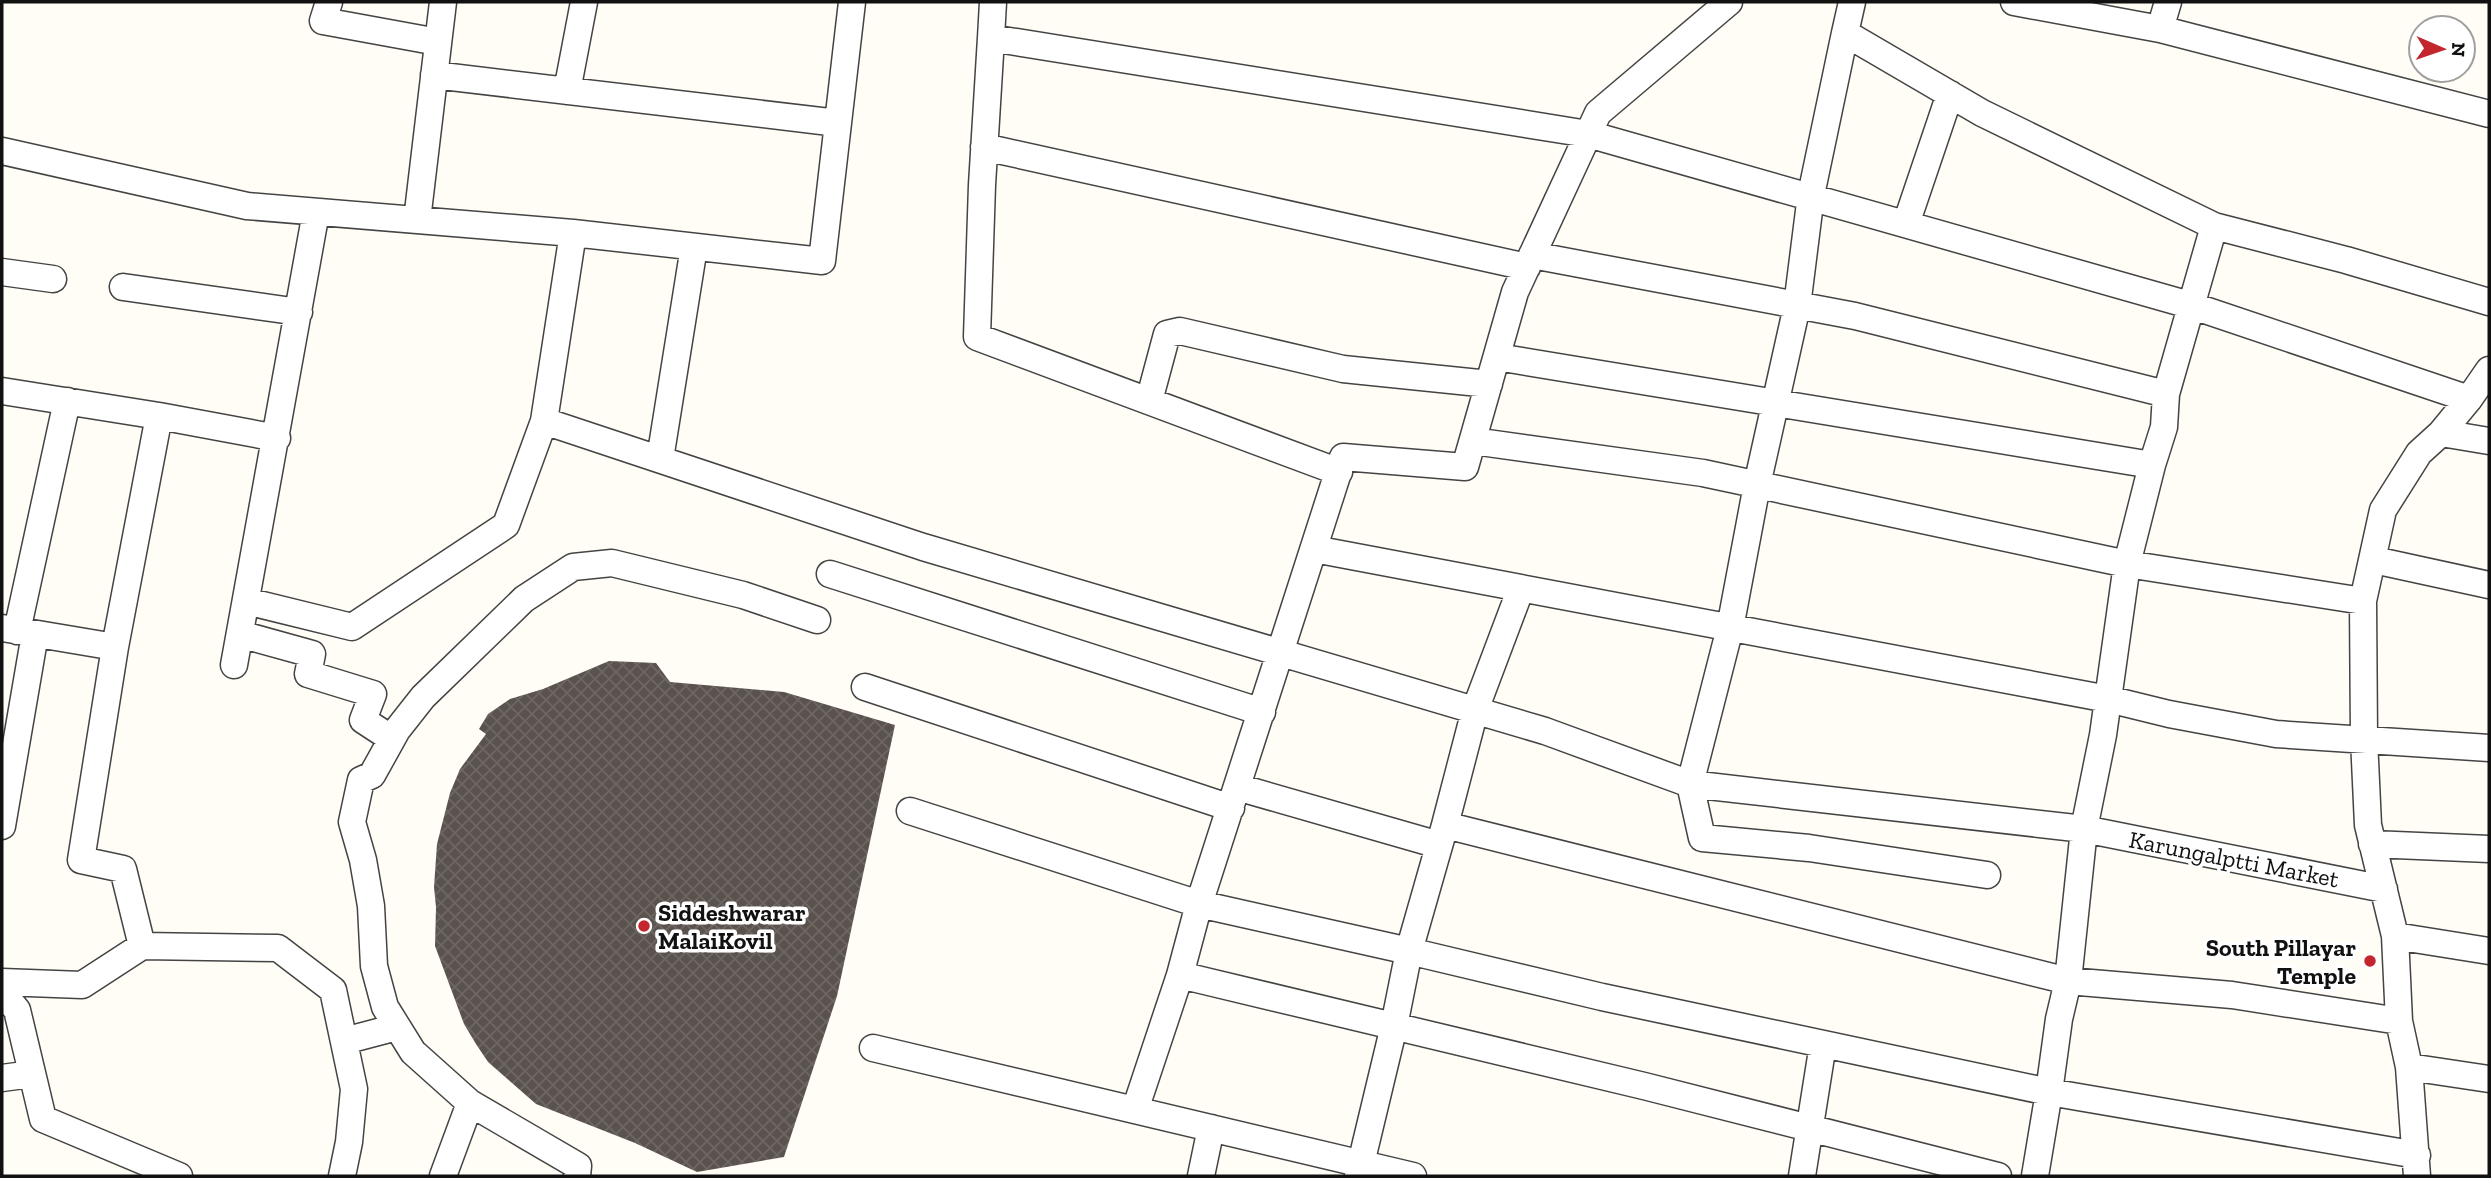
<svg xmlns="http://www.w3.org/2000/svg" width="2491" height="1178" font-family="'Zilla Slab',serif">
  <style>
    .building { fill: url(#building-cross-hatch) }
    .lines { fill: none; stroke-linecap: round; stroke-linejoin: round }
    .minor-casing { stroke: #444; stroke-width: 29 }
    .minor { stroke: #fff; stroke-width: 26 }
    .poi-dot { fill: #c4262e; stroke: #fff; stroke-width: 2.5 }
    .labels { text-anchor: middle; dominant-baseline: central; stroke-width: 7; stroke-linejoin: round; paint-order: stroke }
    .street-label { font-size: 24px; fill: #111; stroke: #fff }
    .poi-label { font-size: 24px; font-weight: bold; fill: #111; stroke: #fff; text-anchor: start }
  </style>
  <defs>
    <pattern id="building-cross-hatch" width="8" height="8" patternUnits="userSpaceOnUse" patternTransform="scale(1.75)"><rect width="8" height="8" fill="#5a524d"/><path d="M0 0l8 8M0 8l8-8" fill="none" stroke="#6d6662"/></pattern>
  </defs>
  <rect width="100%" height="100%" fill="#fffdf5"/>
  <path class="building" d="M609,661L656,663L670,682L784,692L895,725L837,996L784,1157L697,1172L635,1143L536,1104L488,1062L476,1044L464,1024L435,946L436,907L434,887L437,844L450,793L460,769L486,734L479,729L488,714L510,699L543,689Z"/>
  <g class="lines">
    <g class="minor-casing">
      <path id="minor" d="M329,2L323,21L438,42
        M1852,2L1845,33L1982,113L2214,226L2346,260L2489,302
        M2014,2L2160,29
        M2168,2L2160,29L2489,114
        M1845,33L1811,195L1797,306L1757,485L1730,628L1690,784L2084,829L2384,889
        M991,38L993,2
        M434,75L838,123
        M567,91L584,2
        M984,147L1527,267
        M2,151L247,206L573,233L544,421L923,547L1545,731L1690,784L1702,838L1809,848L1987,875
        M417,220L443,2
        M1906,224L1950,94
        M573,233L822,261L852,2
        M1532,255L1855,316L2166,394
        M2,272L53,279
        M123,287L299,312
        M1497,357L2152,465
        M2,391L159,416L115,647
        M1149,401L1167,334L1180,331L1343,369L1489,384
        M159,416L277,438
        M2441,433L2489,441
        M1473,441L1703,473L2127,564L2363,601
        M660,459L694,247
        M1339,472L977,337L982,185L991,38L1588,134L2193,306L2469,399
        M1314,549L2108,699L2169,714L2276,734L2489,748
        M2374,560L2489,585
        M830,574L1262,712
        M1521,588L1475,710L1445,825L2068,981L2232,995L2399,1021
        M246,601L352,627L506,525L544,421
        M2,628L115,647L81,860L123,869L142,946L82,985L2,982
        M17,631L67,401
        M240,634L312,654L308,674L373,694L363,720L392,739
        M234,665L316,212
        M865,687L1231,808
        M1237,787L1439,845
        M910,811L1199,904L1180,975L1644,1086L1998,1176
        M1445,825L1409,951L1602,997L2049,1092L2417,1155
        M2,826L35,634
        M2372,844L2489,849
        M2395,936L2489,951
        M142,946L278,948L333,990L354,1089L349,1142L342,1176
        M2,992L17,1010L43,1119L179,1176
        M344,1041L397,1027
        M873,1048L1413,1176
        M2409,1067L2489,1079
        M2,1078L32,1074
        M470,1103L413,1052L385,1007L374,966L371,906L363,860L352,822L361,780L372,775L397,730L423,697L524,599L573,567L612,563L743,595L817,620
        M1135,1110L1180,975
        M443,1176L470,1103L578,1166L577,1176
        M1201,1176L1211,1128
        M1358,1176L1394,1026L1409,951L1199,904L1343,457L1465,467L1515,292L1598,113L1729,2
        M1802,1176L1823,1044
        M2035,1176L2049,1092L2059,1019L2068,981L2084,829L2103,735L2127,564L2152,465L2164,427L2166,394L2214,226
        M2417,1176L2409,1067L2399,1021L2395,936L2368,825L2364,739L2363,601L2383,510L2419,453L2441,433L2469,399L2489,370"/>
    </g>
    <use href="#minor" class="minor"/>
  </g>
  <g class="poi-dot">
    <circle cx="644" cy="926" r="7"/>
    <circle cx="2370" cy="961" r="7"/>
  </g>
  <g class="labels">
    <g class="street-label">
      <text transform="translate(2234 859) rotate(11)">Karungalptti Market</text>
    </g>
    <g class="poi-label">
      <text x="658" y="912">Siddeshwarar<tspan x="658" dy="28">MalaiKovil</tspan></text>
      <text x="2356" y="947" text-anchor="end">South Pillayar<tspan x="2356" dy="28">Temple</tspan></text>
    </g>
  </g>
  <rect width="2491" height="1178" fill="none" stroke="#111111" stroke-width="7"/>
  <g transform="translate(2442 49) rotate(92)"><circle r="33" fill="#ffffff" stroke="#a0a0a0" stroke-width="2"/>
  <path d="M0-5L12 26L0 18L-12 26Z" fill="#c4262e"/>
  <text y="-10" font-size="19" font-weight="bold" text-anchor="middle" fill="#111111">N</text>
  </g>
</svg>
